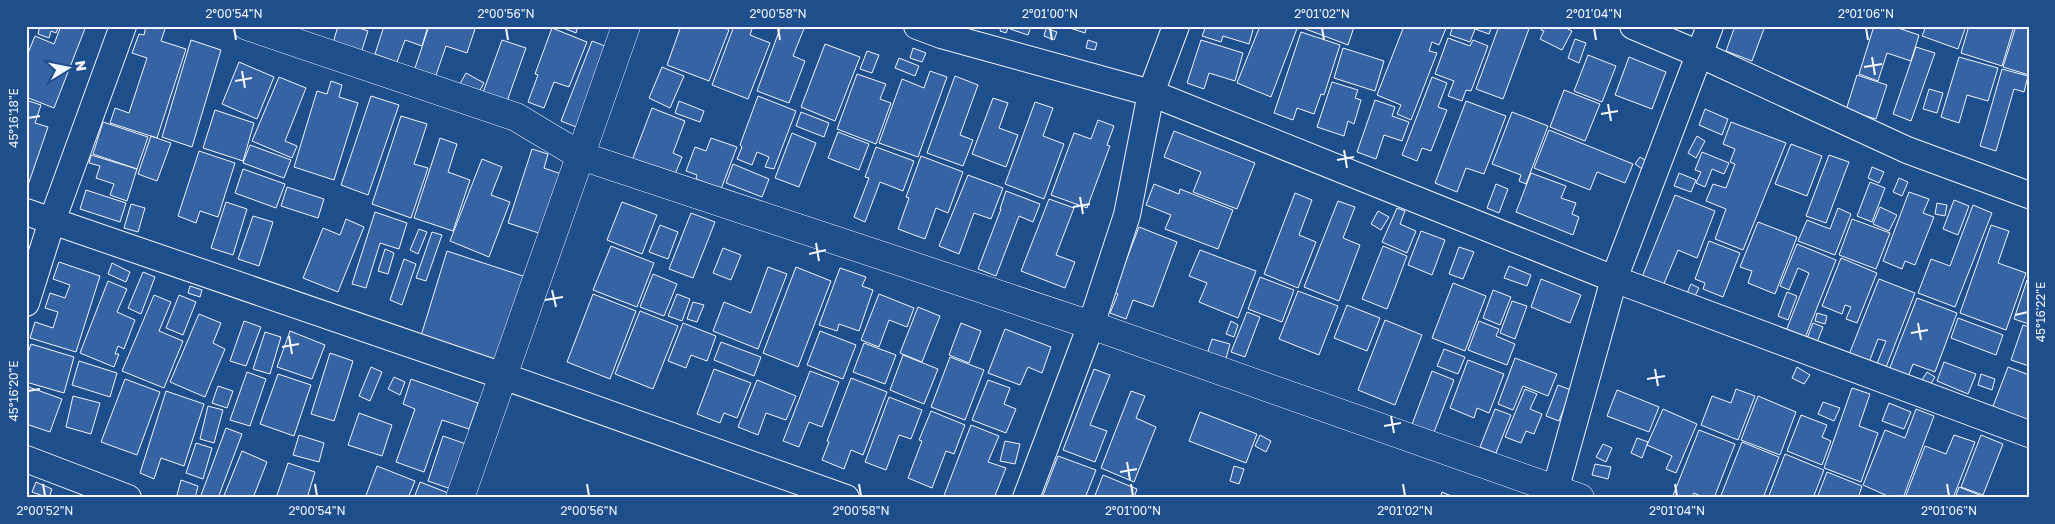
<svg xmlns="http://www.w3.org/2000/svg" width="2055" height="524" font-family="'Golos Text',sans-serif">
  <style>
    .building { fill: #3563a3; stroke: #f2f6ff }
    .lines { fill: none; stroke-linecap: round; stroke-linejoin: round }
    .street-casing { stroke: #f2f6ff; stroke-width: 28 }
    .secondary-casing { stroke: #f2f6ff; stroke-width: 29 }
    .street { stroke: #1f4e8c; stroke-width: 26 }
    .secondary { stroke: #1f4e8c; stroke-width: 28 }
    .ticks { fill: none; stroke: #f2f6ff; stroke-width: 2 }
    .neatline { fill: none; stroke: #f2f6ff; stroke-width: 2 }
    .ticks-label { font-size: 12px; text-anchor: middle; fill: #f2f6ff }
  </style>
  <rect width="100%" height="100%" fill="#1f4e8c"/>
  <path class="building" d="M40,26H59L56,33L51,31L49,38L38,34Z
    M61,26H86L54,108L26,97V58L35,36L54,44Z
    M146,26H166L161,41L186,49L157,138L110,123L115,108L129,113L147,58L132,53L139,34L144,35Z
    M338,26H353L368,31L361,53L333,43Z
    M384,26H428L422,46L405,40L397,62L375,54Z
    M429,26H476L467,53L446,46L435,78L414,71Z
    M559,26H578L576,33Z
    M681,26H721L729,30L709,81L667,65Z
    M734,26H753L750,35L770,43L748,99L712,85Z
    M781,26H805L793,56L805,61L789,103L757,91Z
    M1001,26H1009L1006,33L1000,31Z
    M1011,26H1031L1028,35L1010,29Z
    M1064,26H1087L1085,33Z
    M1206,26H1254L1249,44L1223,36L1221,42L1202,36Z
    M1260,26H1298L1271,97L1237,83Z
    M1304,26H1353L1354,27L1348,45L1303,28Z
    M1404,26H1447L1439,45L1432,42L1429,51L1437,53L1411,120L1397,114L1401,105L1377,95Z
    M1453,26H1492L1489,34L1475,29L1470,42L1450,35Z
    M1499,26H1530L1503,99L1476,89Z
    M1543,26H1562L1572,31L1562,50L1540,39L1544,31L1541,30Z
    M1735,26H1765L1752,61L1726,51Z
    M1874,26H1892L1919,35L1911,61L1887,53L1878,81L1859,74Z
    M1926,26H1966L1958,49L1922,36Z
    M1969,26H2014L2002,66L1961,53Z
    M2016,26H2029V75L2003,67Z
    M552,28L587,42L569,87L554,82L544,108L528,102L538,75L535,74Z
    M1046,28L1057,32L1054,40L1044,36Z
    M1301,32L1340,45L1324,95L1321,94L1314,114L1297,108L1293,120L1274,113Z
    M1448,38L1470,46L1473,40L1488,46L1471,91L1466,90L1462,101L1448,96L1454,81L1435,74Z
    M1575,39L1586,43L1579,63L1568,58Z
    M191,40L221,50L192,147L162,137Z
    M502,40L526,48L505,107L481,98Z
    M1088,40L1097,43L1095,50L1086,48Z
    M1201,40L1243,53L1235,81L1209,73L1204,89L1187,83Z
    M592,41L620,52L589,132L561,121Z
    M825,44L860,57L835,121L801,107Z
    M1916,47L1935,53L1911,121L1893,114Z
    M913,48L926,53L922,62L910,58Z
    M1343,48L1384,61L1375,91L1334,78Z
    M867,51L879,55L872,73L860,69Z
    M1588,55L1616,66L1602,102L1574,91Z
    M1629,57L1666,72L1652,109L1615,95Z
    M1959,57L1998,68L1988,101L1967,95L1959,123L1941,117Z
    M899,58L919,66L915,76L895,68Z
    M239,62L274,77L257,119L222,104Z
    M662,67L684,76L670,108L649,98Z
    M2002,69L2028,76L2024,92L2014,89L1996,151L1980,146Z
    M930,71L947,77L918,157L879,143L902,79L924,88Z
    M466,73L484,83L474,101L456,91Z
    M857,74L886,84L880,99L891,103L876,144L837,129Z
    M1857,75L1887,85L1876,119L1846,110Z
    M955,76L978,85L960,135L973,140L963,166L927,153Z
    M279,77L306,88L285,141L297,146L292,158L252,141Z
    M1432,77L1447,83L1438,107L1447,110L1431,151L1422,148L1417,161L1402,155Z
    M331,81L342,85L339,97L358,103L334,180L294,167L317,91L327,94Z
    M1332,82L1358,90L1355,98L1361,100L1354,124L1348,121L1344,136L1317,127Z
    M1929,89L1943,93L1937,113L1923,109Z
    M1564,90L1600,104L1585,141L1550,127Z
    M371,96L399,105L368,195L341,185Z
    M758,96L796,111L774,169L765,167L769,157L757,152L752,165L737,159L742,147L740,145Z
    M993,98L1008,103L999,128L1018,135L1006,167L972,154Z
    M26,100L41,105L35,123L48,127L26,191Z
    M1375,100L1395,107L1392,116L1409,122L1402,141L1384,135L1376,159L1357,152Z
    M679,101L704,111L700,122L675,113Z
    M1466,101L1506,116L1484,174L1466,168L1457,192L1435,183Z
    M1035,102L1053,108L1043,136L1064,144L1044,199L1005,184Z
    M652,108L685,121L673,153L682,157L673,179L631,163Z
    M1705,109L1728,119L1722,135L1699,125Z
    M215,110L254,123L243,161L203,148Z
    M801,112L829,123L824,137L796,126Z
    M1512,112L1548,126L1526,184L1519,181L1521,175L1492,164Z
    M401,116L427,124L414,164L428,168L411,218L372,204Z
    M1098,120L1114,126L1107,145L1110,146L1087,208L1051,195L1074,133L1091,139Z
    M103,122L148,137L137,169L93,154Z
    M1731,122L1786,143L1743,250L1715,239L1726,209L1706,201L1713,184L1726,188L1735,164L1730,162L1735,149L1723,144Z
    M1549,130L1633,164L1625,183L1597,172L1590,190L1534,168Z
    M1174,131L1255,163L1237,209L1193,192L1201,172L1164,157Z
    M838,132L869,144L859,170L828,158Z
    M792,133L816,143L799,187L775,178Z
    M151,136L171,143L157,181L138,174Z
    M1697,136L1705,141L1696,158L1688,153Z
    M440,138L457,144L448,172L470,180L453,231L414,218Z
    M711,138L737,147L721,189L696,179L697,175L686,171L695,147L706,151Z
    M1791,144L1822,156L1807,196L1775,184Z
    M250,145L291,160L284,178L243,163Z
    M876,147L914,161L903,191L880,182L865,222L854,217L869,178L865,177Z
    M532,149L548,154L544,168L567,176L548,236L508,223Z
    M199,151L235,163L218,217L200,211L196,223L178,216Z
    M1702,152L1729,163L1724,174L1712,169L1705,187L1696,183L1701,172L1695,170Z
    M91,155L137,169L127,201L110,195L114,184L96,178L100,166L89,163Z
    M1829,155L1849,162L1826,223L1806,216Z
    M921,156L963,172L948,213L936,208L925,239L898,229L909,198L906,197Z
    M1640,157L1647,161L1642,169L1635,164Z
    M482,159L502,167L491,195L510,202L489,257L450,241Z
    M733,164L769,179L762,197L726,183Z
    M1872,167L1884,172L1879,183L1868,178Z
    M243,169L285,184L276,208L235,193Z
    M1531,173L1566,186L1561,198L1576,203L1572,214L1579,217L1573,235L1516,212Z
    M1679,173L1696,180L1691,192L1674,186Z
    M968,175L1003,188L991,219L974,213L959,254L939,246Z
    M1899,178L1908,182L1902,196L1893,192Z
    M1870,182L1885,188L1872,222L1857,216Z
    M1154,184L1179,194L1180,189L1233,210L1218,249L1165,229L1171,215L1146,205Z
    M1496,184L1508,189L1499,213L1487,208Z
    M287,187L324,199L318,218L281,206Z
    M86,190L126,203L120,222L80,209Z
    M1006,191L1040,204L1033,222L1019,216L996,276L978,269L1001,209H1000Z
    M1909,192L1929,199L1923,213L1934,217L1915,265L1905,261L1902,269L1883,261Z
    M1295,193L1312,200L1299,235L1316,242L1298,288L1264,274Z
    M1675,195L1715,211L1697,258L1678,250L1663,286L1642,277Z
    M1049,199L1074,208L1056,255L1075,262L1065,288L1021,271Z
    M1954,200L1969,206L1958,235L1943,229Z
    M1338,201L1355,207L1343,238L1360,245L1339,301L1304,287Z
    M226,202L247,209L233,255L211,248Z
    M622,202L657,215L642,254L607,240Z
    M1937,203L1947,205L1945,216L1935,214Z
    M131,204L145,208L138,232L124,228Z
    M1973,205L1992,213L1955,307L1918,293L1931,259L1950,266Z
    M1880,207L1897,215L1889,231L1873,224Z
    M1397,208L1405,211L1400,224L1416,231L1407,253L1382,242Z
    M1838,208L1851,214L1835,255L1798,241L1807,220L1830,229Z
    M1378,211L1389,217L1381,230L1371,224Z
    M375,212L407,223L399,249L380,243L366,288L352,284Z
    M691,213L715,222L693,278L669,269Z
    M253,216L273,222L259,266L238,259Z
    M346,219L364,227L338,292L303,278L323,228L340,235Z
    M1852,219L1890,233L1876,269L1839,255Z
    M1758,222L1797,237L1775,294L1748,283L1752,271L1740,267Z
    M660,225L678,232L668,259L649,252Z
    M1991,225L2009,231L1998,263L2026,273L2006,330L1960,313Z
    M1139,227L1177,242L1153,307L1133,300L1126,319L1110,313L1118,294L1114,292Z
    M419,229L427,232L418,254L410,250Z
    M1421,231L1445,240L1432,275L1408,265Z
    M432,232L442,235L426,281L416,278Z
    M1709,241L1740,253L1723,297L1703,289L1705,283L1695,279Z
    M1797,244L1836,260L1803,343L1784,336L1809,273L1798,268L1789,290L1780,286Z
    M611,246L654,263L637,307L593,290Z
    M1383,246L1407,256L1387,309L1362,299Z
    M1459,247L1474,252L1463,279L1449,274Z
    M723,248L741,255L731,280L713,273Z
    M385,249L394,253L388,274L378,271Z
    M1200,250L1256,271L1238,318L1199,302L1207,283L1189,276Z
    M447,251L526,277L499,364L420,339Z
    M1841,258L1877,273L1857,323L1846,319L1851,307L1845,305L1842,314L1822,306Z
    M404,259L416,264L402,305L390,300Z
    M59,262L100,276L76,352L30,338L35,322L53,328L58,312L45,308L50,293L65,298L70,285L53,279Z
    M112,263L130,272L126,282L108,274Z
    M1509,266L1531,275L1527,286L1504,278Z
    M768,267L787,274L758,349L713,331L724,302L751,313Z
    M796,267L831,281L798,367L763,353Z
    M840,268L866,277L862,286L873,290L859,331L839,324L837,331L819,325Z
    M143,272L155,277L141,314L128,308Z
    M653,274L677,284L664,316L640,307Z
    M1260,277L1294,290L1282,322L1248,309Z
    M1541,279L1581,295L1570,323L1531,307Z
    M1879,279L1915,293L1885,370L1876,366L1886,341L1878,339L1868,365L1848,357Z
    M2027,280L2029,281V324L2014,319Z
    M108,281L127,289L117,312L135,320L124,349L118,346L115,354H119L114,367L80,353Z
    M1453,283L1486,296L1465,351L1432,338Z
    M1691,284L1699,288L1695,296L1687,293Z
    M190,286L202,290L200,297L188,293Z
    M1493,290L1511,297L1500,325L1483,318Z
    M1298,291L1338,306L1319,355L1279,339Z
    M1787,292L1797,296L1788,320L1778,316Z
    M593,294L636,311L610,379L567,362Z
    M677,294L690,299L682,321L668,316Z
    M879,294L914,308L907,327L889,320L879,347L861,340Z
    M154,295L171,302L159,331L183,341L164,388L122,371Z
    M179,295L196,302L183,335L166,328Z
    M1917,298L1957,313L1935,372L1913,364L1908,377L1889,370Z
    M1512,301L1527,306L1515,339L1500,333Z
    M693,302L704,305L697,322L687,319Z
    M1347,305L1380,318L1367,351L1334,338Z
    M918,307L940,316L922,362L900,353Z
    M640,311L678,326L653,389L615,374Z
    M1247,312L1260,317L1245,357L1231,352Z
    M1817,313L1827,316L1825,324L1815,321Z
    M199,314L221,323L213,343L225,349L205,397L170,382Z
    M1958,318L2003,335L1996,355L1951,338Z
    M1385,320L1422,335L1395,405L1358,390Z
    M244,321L261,327L246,366L230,361Z
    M1231,321L1238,325L1234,337L1226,334Z
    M1479,321L1499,329L1496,336L1515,344L1507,365L1468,350Z
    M683,323L716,336L707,361L691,355L686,368L668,361Z
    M961,323L981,331L969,363L949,355Z
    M1813,323L1823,327L1816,345L1806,341Z
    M2023,325L2029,327V366L2011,360Z
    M1005,329L1051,347L1042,373L1028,367L1020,385L988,373Z
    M290,331L325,345L312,379L277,367Z
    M820,331L856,345L843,379L807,365Z
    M265,332L281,337L270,374L253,369Z
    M1212,339L1230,344L1225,362L1206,357Z
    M721,342L761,357L754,376L714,360Z
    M864,343L896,355L885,384L853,372Z
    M31,344L74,357L64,393L26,382V359Z
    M1444,349L1465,357L1458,374L1437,366Z
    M330,353L353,361L334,421L311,414Z
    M903,355L938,369L924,404L890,390Z
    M950,357L984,370L965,420L931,407Z
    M1515,358L1557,374L1548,396L1523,386L1513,410L1498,404Z
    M1468,360L1504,374L1489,413L1477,408L1474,418L1450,408Z
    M79,361L117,373L110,397L72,385Z
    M1944,362L1976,374L1968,394L1937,381Z
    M371,367L382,372L370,401L359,396Z
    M1797,367L1810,375L1804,384L1792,378Z
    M2008,367L2029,375V429L1990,414Z
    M714,369L751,383L737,418L724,413L720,423L697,414Z
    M1094,369L1110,375L1090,425L1107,431L1095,462L1063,450Z
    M810,371L839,382L822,427L809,422L799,447L783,441Z
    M1432,371L1454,380L1433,435L1411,427Z
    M247,372L266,379L250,426L230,420Z
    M1927,372L1935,377L1930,385L1922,380Z
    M278,374L311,385L294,436L260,424Z
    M1981,374L1995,379L1992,390L1978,385Z
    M394,377L405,382L400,395L388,389Z
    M851,378L887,392L863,455L851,450L844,469L822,460L829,442L827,441Z
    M125,379L160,392L137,455L101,442Z
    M411,379L478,403L469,429L442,420L424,472L396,462L415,409L403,404Z
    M757,380L796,396L786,420L766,413L758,435L738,427Z
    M988,380L1010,388L1004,404L1016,409L1006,433L972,420Z
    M1558,385L1571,390L1559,421L1546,416Z
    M26,386L62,399L50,432L26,424Z
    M218,386L233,391L227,408L212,403Z
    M1852,388L1870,394L1859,426L1878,433L1861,482L1824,468Z
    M1525,389L1537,394L1530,409L1542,414L1534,434L1526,431L1521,443L1505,437Z
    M1736,389L1755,396L1738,440L1701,425L1712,396L1731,403Z
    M1617,390L1659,407L1649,432L1607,416Z
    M166,391L204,404L184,466L161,458L154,479L140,473Z
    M1131,391L1145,396L1136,418L1156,427L1134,482L1101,468Z
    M73,396L100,403L91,434L66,427Z
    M1758,396L1796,412L1780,455L1741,440Z
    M889,397L922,410L911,439L899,435L886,470L865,462Z
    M1823,402L1840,408L1834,421L1818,414Z
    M1889,403L1911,412L1904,429L1882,421Z
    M208,406L223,410L214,443L200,439Z
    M1495,409L1511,415L1496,453L1480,447Z
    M1663,409L1697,424L1676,473L1666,469L1672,456L1647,445Z
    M1916,409L1934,416L1903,498H1892L1863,485L1885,430L1905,438Z
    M931,411L965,425L954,454L946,451L932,488L908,478L922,441L919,440Z
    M1200,412L1257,434L1246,463L1189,441Z
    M359,413L392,425L382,456L348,445Z
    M1801,415L1827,425L1822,437L1831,441L1822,465L1787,451Z
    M971,425L999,436L988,462L1006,468L994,498H943Z
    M226,428L242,434L218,498H200Z
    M1699,430L1735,444L1714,498H1705L1694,493L1692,498H1672Z
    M299,435L324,443L319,462L293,455Z
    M1260,435L1271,441L1266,452L1255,446Z
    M1954,435L1975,442L1953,498H1905L1925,446L1946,454Z
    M1981,435L2003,444L1983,495L1961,487Z
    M443,436L469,445L454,490L428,481Z
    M1637,438L1648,442L1642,458L1631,453Z
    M1005,441L1020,444L1015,464L1000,461Z
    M1742,442L1779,457L1763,498H1720Z
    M196,443L212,448L203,479L186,473Z
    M1603,444L1612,448L1606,462L1596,457Z
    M242,451L267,462L253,498H223Z
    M1785,454L1824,470L1813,498H1768Z
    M1058,456L1096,470L1085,498H1042Z
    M288,463L315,472L307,498H276Z
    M1595,464L1611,467L1608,479L1592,475Z
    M377,466L415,481L408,498H365Z
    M1234,466L1244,469L1239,484L1230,481Z
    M1827,472L1862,486L1858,498H1817Z
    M1103,475L1137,489L1134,498H1094Z
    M181,480L198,486L195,498H186L177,495Z
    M36,482L52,489L49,498L32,492Z
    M420,482L456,496V498H414Z
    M1959,487L1987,498H1955Z
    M1442,492L1456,498H1440Z"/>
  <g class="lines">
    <g class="street-casing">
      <path id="street" d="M917,26L941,35L1151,93L1614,279L2029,434
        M1633,26L1699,54L1907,150L2029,195
        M26,212L503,376L846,498
        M26,303L52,221L123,26
        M26,459L128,498
        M1026,498L1091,325L1127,215L1151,93L1176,26
        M1553,498L1614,279L1710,26"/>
    </g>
    <g class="secondary-casing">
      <path id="secondary" d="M247,26L516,117L581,156L1091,325L1580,498
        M460,498L626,26"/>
    </g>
    <use href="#street" class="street"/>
    <use href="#secondary" class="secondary"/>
  </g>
  <path class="ticks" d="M234,28L236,40M506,28L508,40M778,28L780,40M1050,28L1052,40M1322,28L1324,40M1594,28L1596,40M1866,28L1868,40M1872,57L1875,75M1864,67L1882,64M242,71L245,88M235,81L252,78M1608,104L1611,121M1601,114L1618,111M28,118L40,116M1344,150L1347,168M1337,160L1354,157M1080,197L1083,214M1073,207L1090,204M816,243L819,261M809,254L826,250M552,290L556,307M545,300L563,297M2015,315L2028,312M1918,323L1921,340M1911,333L1928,330M289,336L292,354M282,347L299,344M1655,369L1658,386M1647,379L1665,376M28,391L40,389M1391,416L1394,433M1384,426L1401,423M1127,462L1130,480M1120,472L1137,469M43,484L45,496M315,484L317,496M587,484L589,496M859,484L861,496M1131,484L1133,496M1403,484L1405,496M1675,484L1677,496M1947,484L1949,496"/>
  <rect width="2055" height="524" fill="none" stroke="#1f4e8c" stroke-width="55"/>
  <g transform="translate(68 68) rotate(80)" stroke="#1f4e8c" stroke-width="4" paint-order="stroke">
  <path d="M0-4L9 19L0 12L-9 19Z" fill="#f2f6ff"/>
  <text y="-8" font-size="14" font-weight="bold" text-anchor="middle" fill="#f2f6ff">N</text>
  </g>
  <rect x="28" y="28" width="2000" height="468" class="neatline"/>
  <g class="ticks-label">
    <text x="234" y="18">2°00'54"N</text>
    <text x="506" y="18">2°00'56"N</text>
    <text x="778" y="18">2°00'58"N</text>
    <text x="1050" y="18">2°01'00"N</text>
    <text x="1322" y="18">2°01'02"N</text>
    <text x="1594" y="18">2°01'04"N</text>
    <text x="1866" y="18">2°01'06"N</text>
    <text transform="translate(14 118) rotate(-90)" y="4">45°16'18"E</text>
    <text transform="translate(2041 312) rotate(-90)" y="4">45°16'22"E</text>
    <text transform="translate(14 391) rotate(-90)" y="4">45°16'20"E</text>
    <text x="45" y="515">2°00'52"N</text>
    <text x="317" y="515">2°00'54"N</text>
    <text x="589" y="515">2°00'56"N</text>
    <text x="861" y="515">2°00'58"N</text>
    <text x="1133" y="515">2°01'00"N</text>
    <text x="1405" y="515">2°01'02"N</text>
    <text x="1677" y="515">2°01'04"N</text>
    <text x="1949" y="515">2°01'06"N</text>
  </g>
</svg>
